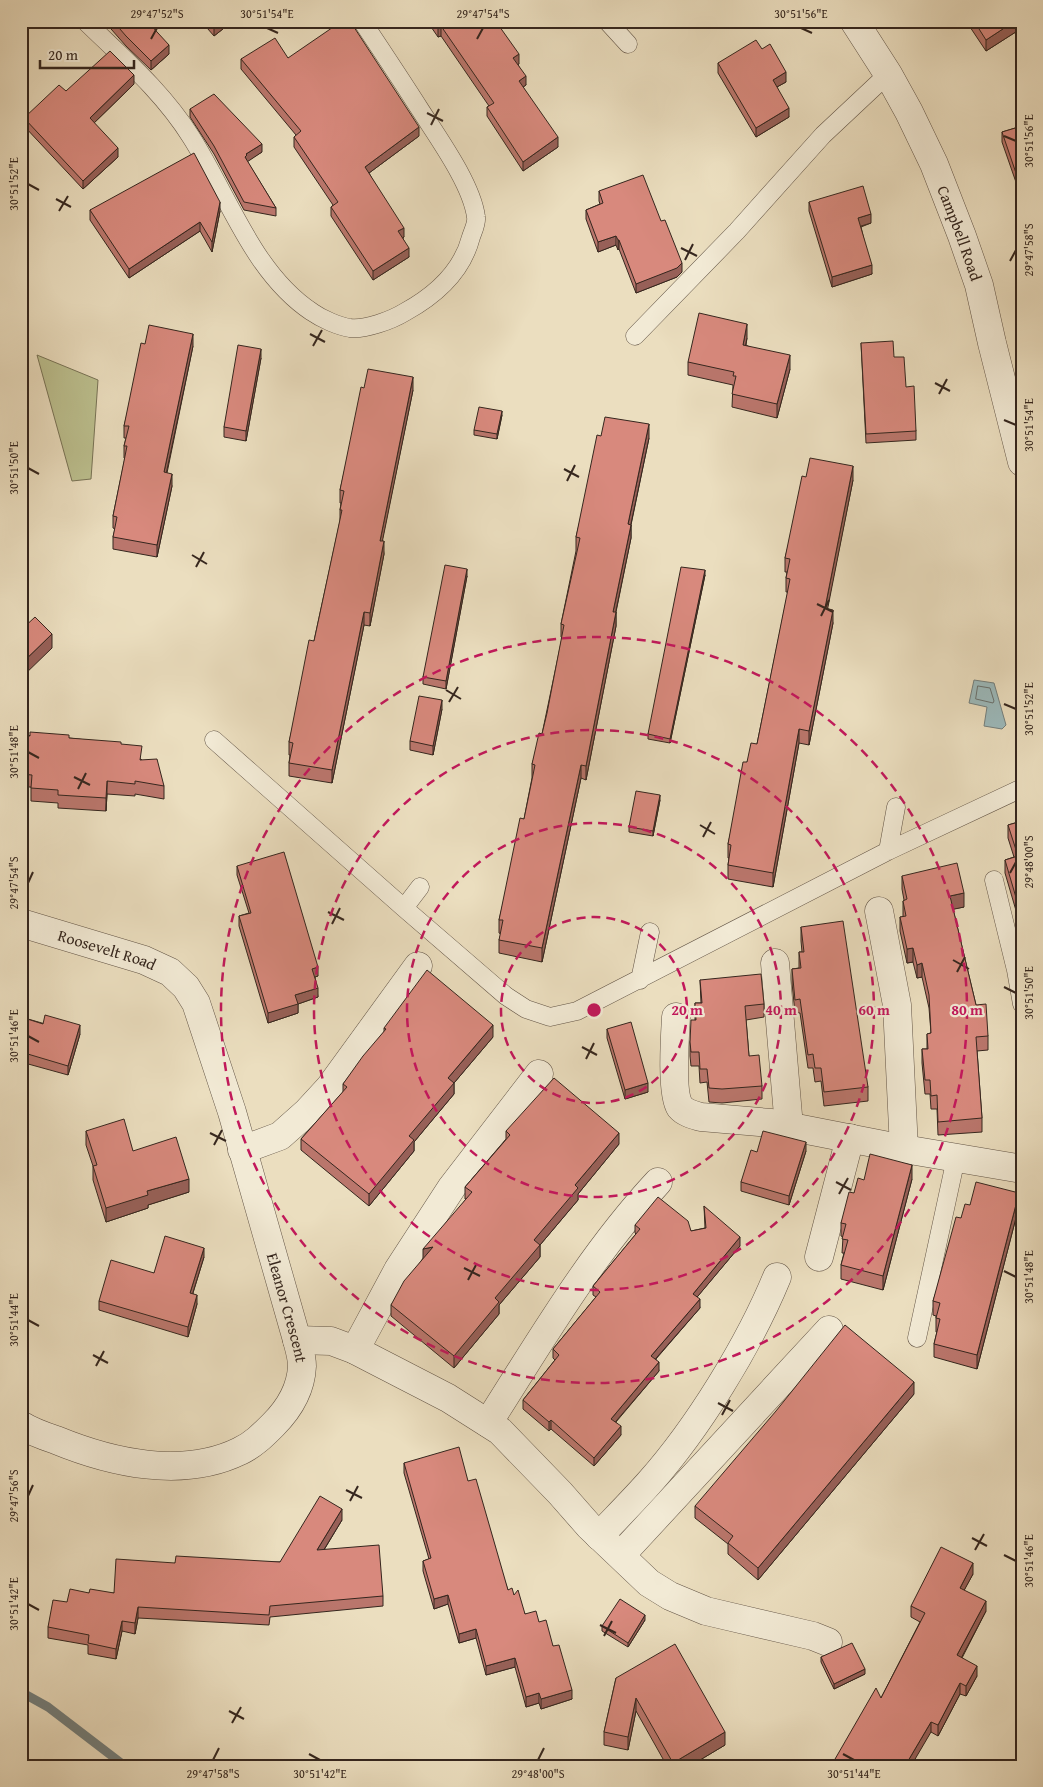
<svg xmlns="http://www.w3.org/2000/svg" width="1043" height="1787" font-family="'Gentium Book Plus',serif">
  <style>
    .green { fill: #bcc08f; stroke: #787356 }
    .water { fill: #9cbabc; stroke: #737f7d }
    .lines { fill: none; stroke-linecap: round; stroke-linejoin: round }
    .shore { stroke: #68706d; stroke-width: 1 }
    .stream { stroke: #737f7d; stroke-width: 9 }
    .service-casing { stroke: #625446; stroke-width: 19 }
    .minor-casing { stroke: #625446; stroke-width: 29 }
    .tertiary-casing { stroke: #625446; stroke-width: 29 }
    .service { stroke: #f2ead5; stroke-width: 18 }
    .minor { stroke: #f2ead5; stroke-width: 28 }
    .tertiary { stroke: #f2ead5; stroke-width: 28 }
    .wall { fill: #ba766c; stroke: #35261e }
    .shaded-wall { fill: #976058; stroke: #35261e }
    .building { fill: #d8897d; stroke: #35261e }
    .ticks { fill: none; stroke: #35261e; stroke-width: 2 }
    .ring { fill: none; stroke: #c2185b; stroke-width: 2.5; stroke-dasharray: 9 6 }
    .labels { text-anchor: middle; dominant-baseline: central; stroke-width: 4.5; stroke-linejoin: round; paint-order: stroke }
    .street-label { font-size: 16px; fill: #35261e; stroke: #f2ead5 }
    .centre { fill: #c2185b; stroke: #f2ead5; stroke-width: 2.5 }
    .ring-label { font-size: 15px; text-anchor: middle; font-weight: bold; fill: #c2185b; stroke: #f2ead5; stroke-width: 4.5; stroke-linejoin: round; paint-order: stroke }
    .neatline { fill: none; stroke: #35261e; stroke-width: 2 }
    .ticks-label { font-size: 12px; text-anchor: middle; fill: #35261e }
  </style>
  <rect width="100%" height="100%" fill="#ebdebf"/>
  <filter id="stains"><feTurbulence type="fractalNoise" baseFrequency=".004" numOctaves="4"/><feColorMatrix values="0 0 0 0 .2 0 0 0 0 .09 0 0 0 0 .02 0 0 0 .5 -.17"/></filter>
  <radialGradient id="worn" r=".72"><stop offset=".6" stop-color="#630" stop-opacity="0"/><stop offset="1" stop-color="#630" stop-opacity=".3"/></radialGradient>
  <path class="green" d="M37,355L98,380L91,479L72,481Z"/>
  <path class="water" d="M974,680L994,683L1006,725L1002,729L984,726L987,707L969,703Z"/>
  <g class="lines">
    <path class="shore" d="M978,686L990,688L994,701L993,703L976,699Z"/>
    <path class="stream" d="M21,1692L48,1707L125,1766"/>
    <g class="service-casing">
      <path id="service" d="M85,21C123,58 163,92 191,137C228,195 253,273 312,312C322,319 338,326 350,328C365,330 392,320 405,312C436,295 462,272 471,237C473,231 477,223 476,217C472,185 439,139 421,111C402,81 382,51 362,21
        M607,21L628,44
        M635,336L737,231L823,135L888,74
        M214,740L404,908L506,996L526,1009L550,1017L577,1011L888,851L1022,788
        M888,851L896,807
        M994,880L1016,970L1022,1004
        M404,908L420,887
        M640,980L650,932
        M917,1338L956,1158"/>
    </g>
    <g class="minor-casing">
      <g id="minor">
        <path d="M879,911L897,1005L904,1149"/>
        <path id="s1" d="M21,923L144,960L170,972L186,987L196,1003L232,1112L297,1340C299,1348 302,1357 302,1366C301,1389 289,1409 273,1425C263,1435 253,1445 240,1451C183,1479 112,1463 56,1440C44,1436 32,1432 21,1425"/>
        <path d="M775,963L789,1127"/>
        <path d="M676,1017C675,1034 671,1094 680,1107C685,1113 694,1115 701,1117L771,1123L904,1149L1022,1169"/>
        <path d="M242,1150L280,1136L307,1112L330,1087L418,966"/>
        <path d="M819,1257L850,1138"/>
        <path d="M297,1340L331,1341L355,1350L448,1398L500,1431L560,1493L589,1526L649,1583L670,1596L706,1611L813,1636L828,1642"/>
        <path d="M355,1350L398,1270L452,1187L539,1074"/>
        <path d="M488,1423C541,1340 591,1254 658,1182"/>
        <path d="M599,1536C616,1518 633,1501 649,1483C698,1428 749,1345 777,1277"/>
        <path d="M621,1555L829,1330"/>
      </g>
    </g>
    <g class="tertiary-casing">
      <g id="tertiary">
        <path id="s2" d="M854,21L888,74L909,112L934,164L962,236L979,285L992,343L1022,462"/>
      </g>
    </g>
    <use href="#service" class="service"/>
    <use href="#minor" class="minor"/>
    <use href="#tertiary" class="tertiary"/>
  </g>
  <path class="wall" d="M104,21H147L169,54L151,70L126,46Z
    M201,21H233L214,36Z
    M427,21H488L519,64H518L526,85L523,87L558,147L523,171L487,116V107L489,106L441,36L438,37Z
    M966,21H1022V28L986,51Z
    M762,49L786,82L777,87L789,117L756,137L718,73V63Z
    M288,58L419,136L369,173L404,237L403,238L409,257L373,280L331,216V207L333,205L294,147V137L296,135L241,69V59Z
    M134,84L94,123L118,157L83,189L24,126V118L66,91Z
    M190,109L262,152L247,161L276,208V216L244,210L214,154L190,117Z
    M1022,126V188H1018L1002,142V132Z
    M599,191L682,272L677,277L636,293L619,249L618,250L616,245L598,252L586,219V210L600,204L599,201Z
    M809,202L871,223L861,227L872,274L832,287L809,211Z
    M90,210L220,211L212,252L200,231L129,278L90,220Z
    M747,338L746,345L790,369L777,418L732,407L733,385L688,375V362Z
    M861,343L894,357L916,431V440L866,443Z
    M145,344L193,346L167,473L172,486L157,557L113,549V537L115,529L113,528V516L125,458H124V446L126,438H124V426Z
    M261,358L246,441L224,437V427Z
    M364,388L413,390L382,541L384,554L370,626L364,625L332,783L289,776V763L290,755H289V742L314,641L340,521V510L341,503H340V490Z
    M502,415L497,439L474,435V430Z
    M601,436L649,438L631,525V538L616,612V626L586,780L581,778L542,962L499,953V940L501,934L499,933V920L524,819L532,778V764L542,734L562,638L561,637V624L576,551V537Z
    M806,477L853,480L827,609L833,623L809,745L799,743L773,887L728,879V865L729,858H728V844L747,762L757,744L788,592H786V578L787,572H785V558Z
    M705,575L670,743L648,739V734Z
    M467,576L446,689L423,684V677Z
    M442,709L433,755L410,750V741Z
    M21,735L69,738L121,744L142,760L164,786V799L135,794V796L107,794L106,811L58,808V803L31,801V787H21Z
    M660,800L653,836L629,832V827Z
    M1022,821V931L1005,873V860L1014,857L1008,838V825Z
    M237,866L318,976L315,977L318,997L298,1004V1013L268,1023L239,926V916L249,913L237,875Z
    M902,876L964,907L953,909L976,1005L988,1036V1050L977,1051L982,1118V1132L938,1135L937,1109H931L930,1094H925L922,1063V1049H927V1034L931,1033L929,1008L922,977L917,978L913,962L907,963L900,931V917H903V901L904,900L902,889Z
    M801,927L868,1087V1101L824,1106L821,1081L815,1082L813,1068H808L800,1013H795L792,983V969L799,968V952H802L801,941Z
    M700,980L764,1004V1017L746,1020L749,1056L762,1086V1099L722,1103L709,1102L707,1082L700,1083L699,1066H691L690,1056V1042L695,1020V1003H701Z
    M21,1017L80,1034L68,1075L21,1062Z
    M384,1028L493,1037L454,1083V1094L414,1142V1151L369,1206L301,1150V1139L343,1092V1084L384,1032Z
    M607,1029L648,1092L625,1099L607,1038Z
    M86,1131L133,1151L189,1192L148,1205V1208L106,1222L93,1180V1166L86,1145Z
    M506,1131L619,1144L578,1194V1200L540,1245V1257L499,1305V1314L454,1368L391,1316V1305L466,1199H465V1187L506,1139Z
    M806,1151L789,1205L741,1191V1182L757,1152Z
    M912,1179L883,1290L841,1279V1265L844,1253H842L843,1237L841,1236V1223L854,1193L864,1180Z
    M970,1205L1019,1206L977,1369L934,1357V1344L937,1332H936V1316L933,1315V1301L961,1218Z
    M704,1206L740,1246L697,1297L700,1308L656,1359L659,1371L616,1422L621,1435L594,1466L551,1429L549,1431L523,1409V1400L555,1360L553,1358V1349L596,1297L593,1295V1286L636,1234L635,1233V1225L691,1231L705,1228Z
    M204,1257L193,1293L197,1304L188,1337L99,1310V1301L154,1273Z
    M914,1394L758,1580L728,1554V1544L695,1518V1506Z
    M404,1463L468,1481L508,1590L514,1595L525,1614L539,1622L553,1646L572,1699L541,1709L539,1703L526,1707L515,1667L486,1675L476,1638L459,1643L448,1604L434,1609L423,1571V1561L429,1559L404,1473Z
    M342,1520L324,1550L383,1596V1606L270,1617L269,1625L138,1618L135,1634L122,1631L116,1659L88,1654V1645L48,1638V1627L67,1602L89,1593H114L175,1563L280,1562Z
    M973,1574L964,1590L986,1611L962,1658L977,1676L966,1696L960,1694L938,1736L931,1732L881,1698L920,1622L911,1617V1606Z
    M645,1620L628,1647L602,1631V1626Z
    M821,1657L865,1674L834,1689L821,1662Z
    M616,1678L725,1745L690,1766H667L636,1711L628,1750L604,1745V1732Z"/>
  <path class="shaded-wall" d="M216,21H233L214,36V23Z
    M1015,21H1022V28L986,51V40Z
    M441,26V36L438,37V28Z
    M169,45V54L151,70V61Z
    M519,54V64L513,67V58Z
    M786,72V82L773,89V80Z
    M134,75V84L90,127V118Z
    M526,76V85L519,90V81Z
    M789,108V117L756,137V128Z
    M419,127V136L365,176V167Z
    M558,137V147L523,171V162Z
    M262,144V152L247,162L245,157L246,154Z
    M118,148V157L83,189V181Z
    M220,202V211L212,252V242Z
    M871,214V223L858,227V218Z
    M200,222V231L129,278V269Z
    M404,228V237L398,240V231Z
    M616,236V245L598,252V242Z
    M618,240H619V249L618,250Z
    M409,248V257L373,280V271Z
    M682,263V272L677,277L636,293V284Z
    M872,265V274L832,287V277Z
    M747,324V338L743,358V345Z
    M193,334V346L164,484V472Z
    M261,349V358L246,441V431Z
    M790,355V369L777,418V404Z
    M413,377V390L380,553V541Z
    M502,411V415L497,439V434Z
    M649,424V438L628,538V524Z
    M853,466V480L825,622V608Z
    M172,474V486L157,557V545Z
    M631,525V538L613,625V612Z
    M384,541V554L370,626V613Z
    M467,569V576L446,689V681Z
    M705,570V575L670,743V739Z
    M833,610V623L809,745V731Z
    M364,612V625L332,783V770Z
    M616,612V626L586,780V766Z
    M52,634V648L21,678V664Z
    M442,700V709L433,755V746Z
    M799,729V743L773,887V873Z
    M581,765V778L542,962V948Z
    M107,781V794L106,811V798Z
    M660,795V800L653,836V831Z
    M964,893V907L950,910V896Z
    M913,948V962L907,963V949Z
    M922,963V977L917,978V965Z
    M318,967V976L312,978V969Z
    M318,988V997L298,1004V1013L268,1023V1013L295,995Z
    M80,1025V1034L68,1075V1066Z
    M493,1025V1037L454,1083V1094L414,1142V1151L369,1206V1194L448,1078Z
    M648,1083V1092L625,1099V1090Z
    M619,1133V1144L578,1194V1200L540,1245V1257L499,1305V1314L454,1368V1356L495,1298L534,1240L575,1185Z
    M806,1142V1151L789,1205V1196Z
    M912,1165V1179L883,1290V1276Z
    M189,1179V1192L148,1205V1208L106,1222V1208L147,1191Z
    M1019,1193V1206L977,1369V1355Z
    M740,1237V1246L693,1302V1294Z
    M433,1247L423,1261V1249Z
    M204,1248V1257L190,1302V1293Z
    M197,1295V1304L188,1337V1327Z
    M700,1299V1308L651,1364V1356Z
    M659,1362V1371L611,1427V1419Z
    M914,1382V1394L758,1580V1568Z
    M551,1420V1429L549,1431V1422Z
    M621,1426V1435L594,1466V1458Z
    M342,1509V1520L317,1561V1550Z
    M973,1563V1574L960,1598V1588Z
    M448,1595V1604L434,1609V1599Z
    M986,1601V1611L957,1666V1655Z
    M138,1607V1618L135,1634V1623Z
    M645,1615V1620L628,1647V1643Z
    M122,1621V1631L116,1659V1649Z
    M476,1629V1638L459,1643V1634Z
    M515,1658V1667L486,1675V1666Z
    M977,1666V1676L966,1696V1686Z
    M865,1669V1674L834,1689V1684Z
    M960,1683V1694L938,1736V1725Z
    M572,1690V1699L541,1709V1699Z
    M539,1693V1703L526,1707V1697Z
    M636,1698V1711L628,1750V1737Z
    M931,1722V1732L911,1766H905Z
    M725,1732V1745L690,1766H673V1763Z"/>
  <path class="building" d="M113,21H147L169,45L151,61L126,36Z
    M342,21H350L419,127L365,167L404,228L398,231L409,248L373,271L331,207L338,202L294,137L301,131L241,59L275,38L288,58Z
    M434,21H488L492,26L497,23L519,54L513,58L526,76L519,81L558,137L523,162L487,107L494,103L441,26L438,28Z
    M974,21H1015L986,40Z
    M756,40L762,49L770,44L786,72L773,80L789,108L756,128L718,63Z
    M110,51L134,75L90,118L118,148L83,181L24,118L59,85L66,91Z
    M214,94L262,144L246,154L247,155L245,157L276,208L244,202L214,146L190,109Z
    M1022,126V178L1018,179L1002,132Z
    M194,153L220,202L212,242L200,222L129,269L90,210Z
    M643,175L661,221L665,220L682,263L677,268L636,284L619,240H618L616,236L598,242L586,210L603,203L599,191Z
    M863,186L871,214L858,218L872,265L832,277L809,202Z
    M699,313L747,324L743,345L790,355L777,404L732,394L736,376H733L734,372L688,362Z
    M149,325L193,334L164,472L172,474L157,545L113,537L117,517L113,516L127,446H124L129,426H124L141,343L145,344Z
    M893,341L894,357H904L906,387L914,386L916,431L866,434L861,343Z
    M238,345L261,349L246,431L224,427Z
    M368,369L413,377L380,541H384L370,613L364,612L332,770L289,763L293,743L289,742L309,640L314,641L342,510H340L344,491L340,490L361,387L364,388Z
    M479,407L502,411L497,434L474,430Z
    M605,417L649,424L628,524L631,525L613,612H616L586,766L581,765L542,948L499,940L503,920H499L520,818L524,819L535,765L532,764L539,733L542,734L547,713L564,625L561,624L580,538L576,537L597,435L601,436Z
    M810,458L853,466L825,608L833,610L809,731L799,729L773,873L728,865L731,845L728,844L743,762H747L751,743L757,744L790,579L786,578L790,559L785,558L802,476L806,477Z
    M445,565L467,569L446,681L423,677Z
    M681,567L705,570L670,739L648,734Z
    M35,617L52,634L21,664V630Z
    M419,696L442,700L433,746L410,741Z
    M30,732L69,735V738L121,742V744L142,746L140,760L157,759L164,786L135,781V784L107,781L106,798L58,795V790L31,788L32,775L21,774V735L30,736Z
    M636,791L660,795L653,831L629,827Z
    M1022,821V918L1005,860L1018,856L1008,825Z
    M284,852L318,967L312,969L318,988L295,995L298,1004L268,1013L239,916L251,913L237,866Z
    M957,863L964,893L950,896L976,1005L986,1004L988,1036L976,1037L982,1118L938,1122L937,1095L931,1096L930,1080H925L922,1049H928L927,1034L931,1033L929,995L922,963L917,965L913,948L907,949L900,917L906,916L903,901L907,899L902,876Z
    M843,921L868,1087L824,1092L821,1068H815L813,1054L808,1055L800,999L795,1000L792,969L801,968L799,952H804L801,927Z
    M427,970L493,1025L448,1078L454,1083L409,1136L414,1140L369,1194L301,1139L347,1087L343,1084L363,1056L386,1029L384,1028Z
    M761,974L764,1004L745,1006L749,1056L759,1055L762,1086L722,1089L709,1088L707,1069H700L699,1052H691L690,1042L691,1020H696L695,1003H702L700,980Z
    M45,1015L80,1025L68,1066L21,1052V1017L43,1024Z
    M631,1022L648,1083L625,1090L607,1029Z
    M554,1078L619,1133L575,1185L578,1188L534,1240L540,1245L495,1298L499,1302L454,1356L391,1305L404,1281L433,1247L423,1249L472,1192L465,1187L510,1135L506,1131Z
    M124,1119L133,1151L176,1137L189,1179L147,1191L148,1195L106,1208L93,1166L97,1165L86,1131Z
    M763,1131L806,1142L789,1196L741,1182L751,1150L757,1152Z
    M870,1154L912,1165L883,1276L841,1265L848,1240L842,1239L846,1224L841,1223L849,1192L854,1193L858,1178L864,1180Z
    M976,1182L1019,1193L977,1355L934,1344L940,1319L936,1318L940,1303L933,1301L956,1217L961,1218L965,1204L970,1205Z
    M658,1197L688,1221L691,1231L706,1228L704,1206L740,1237L693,1294L700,1299L651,1356L659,1362L611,1419L621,1426L594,1458L551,1420L549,1422L523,1400L559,1355L553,1349L600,1292L593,1286L640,1229L635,1225Z
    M165,1236L204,1248L190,1293L197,1295L188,1327L99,1301L111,1260L154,1273Z
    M845,1325L914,1382L758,1568L728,1543L733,1536L695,1506L776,1411Z
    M459,1447L468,1481L476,1479L508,1590L512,1588L514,1595L518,1590L525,1614L536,1611L539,1622L546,1620L553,1646L559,1645L572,1690L541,1699L539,1693L526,1697L515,1658L486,1666L476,1629L459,1634L448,1595L434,1599L423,1561L431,1558L404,1463Z
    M320,1496L342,1509L317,1550L379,1545L383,1596L270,1606L269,1615L138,1607L135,1623L122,1621L116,1649L88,1643L89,1635L48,1627L53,1600L67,1602L70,1589L89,1593L90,1589L114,1593L116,1559L175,1563L176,1556L280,1562Z
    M941,1547L973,1563L960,1588L986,1601L957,1655L977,1666L966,1686L960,1683L938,1725L931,1722L905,1766H831L876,1688L881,1698L925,1613L911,1606Z
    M620,1599L645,1615L628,1643L602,1626Z
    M852,1643L865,1669L834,1684L821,1657Z
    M675,1644L725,1732L673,1763L636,1698L628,1737L604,1732L616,1678Z"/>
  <path class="ticks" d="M267,28L278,33M801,28L812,33M151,39L157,28M477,39L483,28M427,113L443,121M431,125L439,109M1004,136L1016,141M28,184L39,190M56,199L71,207M59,211L68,196M681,248L697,256M685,260L693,244M1010,261L1016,250M310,334L325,342M313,346L322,330M935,383L950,391M939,394L947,379M1004,420L1016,425M28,468L39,474M564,469L579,477M567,481L575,465M192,555L207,564M196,567L204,552M817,604L833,612M821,616L829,600M446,690L461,699M449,702L458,687M1004,704L1016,709M28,752L39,758M74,777L90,785M78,789L86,773M700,825L715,834M703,837L711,822M1010,873L1016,862M28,883L33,872M328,912L344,920M332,924L340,908M953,960L969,969M957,972L965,957M1004,987L1016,993M28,1036L39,1042M582,1047L597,1055M586,1059L594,1043M210,1133L226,1141M214,1145L222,1130M836,1182L851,1190M839,1194L848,1178M464,1268L480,1276M1004,1271L1016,1277M468,1280L476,1265M28,1320L39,1326M93,1355L108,1363M96,1366L104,1351M718,1403L733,1411M722,1415L730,1400M346,1490L362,1498M28,1496L33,1485M350,1501L358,1486M972,1538L987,1546M975,1550L984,1534M1004,1555L1016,1561M28,1604L39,1610M600,1625L616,1633M604,1636L612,1621M229,1711L244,1719M232,1723L241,1707M309,1754L320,1760M843,1754L854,1760M213,1760L219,1748M538,1760L544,1748"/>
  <g class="ring">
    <circle cx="594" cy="1010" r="93"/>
    <circle cx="594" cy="1010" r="187"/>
    <circle cx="594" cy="1010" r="280"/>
    <circle cx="594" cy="1010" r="373"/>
  </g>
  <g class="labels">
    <g class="street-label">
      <text stroke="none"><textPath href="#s2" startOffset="238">Campbell Road</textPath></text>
      <text stroke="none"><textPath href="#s1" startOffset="90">Roosevelt Road</textPath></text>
      <text stroke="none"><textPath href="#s1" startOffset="516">Eleanor Crescent</textPath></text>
    </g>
  </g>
  <circle cx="594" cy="1010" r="8" class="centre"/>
  <g class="ring-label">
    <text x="687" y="1015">20 m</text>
    <text x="781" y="1015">40 m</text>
    <text x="874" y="1015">60 m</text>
    <text x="967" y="1015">80 m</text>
  </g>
  <rect width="1043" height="1787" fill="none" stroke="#ebdebf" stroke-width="55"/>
  <path d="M40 60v8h94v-8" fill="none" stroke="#35261e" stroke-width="2.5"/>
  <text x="48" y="60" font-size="15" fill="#35261e" stroke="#f2ead5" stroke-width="4" paint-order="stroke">20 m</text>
  <rect x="28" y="28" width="988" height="1732" class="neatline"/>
  <g class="ticks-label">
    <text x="157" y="18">29°47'52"S</text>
    <text x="267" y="18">30°51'54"E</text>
    <text x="483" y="18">29°47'54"S</text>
    <text x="801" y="18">30°51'56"E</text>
    <text transform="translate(1029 141) rotate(-90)" y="4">30°51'56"E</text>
    <text transform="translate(14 184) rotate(-90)" y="4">30°51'52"E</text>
    <text transform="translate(1029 250) rotate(-90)" y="4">29°47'58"S</text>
    <text transform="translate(1029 425) rotate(-90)" y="4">30°51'54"E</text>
    <text transform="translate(14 468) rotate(-90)" y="4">30°51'50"E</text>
    <text transform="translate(1029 709) rotate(-90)" y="4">30°51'52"E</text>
    <text transform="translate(14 752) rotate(-90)" y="4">30°51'48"E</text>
    <text transform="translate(1029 862) rotate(-90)" y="4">29°48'00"S</text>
    <text transform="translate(14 883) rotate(-90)" y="4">29°47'54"S</text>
    <text transform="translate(1029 993) rotate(-90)" y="4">30°51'50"E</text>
    <text transform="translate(14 1036) rotate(-90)" y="4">30°51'46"E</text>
    <text transform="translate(1029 1277) rotate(-90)" y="4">30°51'48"E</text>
    <text transform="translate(14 1320) rotate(-90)" y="4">30°51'44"E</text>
    <text transform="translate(14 1496) rotate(-90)" y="4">29°47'56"S</text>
    <text transform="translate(1029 1561) rotate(-90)" y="4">30°51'46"E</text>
    <text transform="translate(14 1604) rotate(-90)" y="4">30°51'42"E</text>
    <text x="213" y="1778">29°47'58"S</text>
    <text x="320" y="1778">30°51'42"E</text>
    <text x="538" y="1778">29°48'00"S</text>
    <text x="854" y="1778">30°51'44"E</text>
  </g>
  <rect width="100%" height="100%" filter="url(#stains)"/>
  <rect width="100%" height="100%" fill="url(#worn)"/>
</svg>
